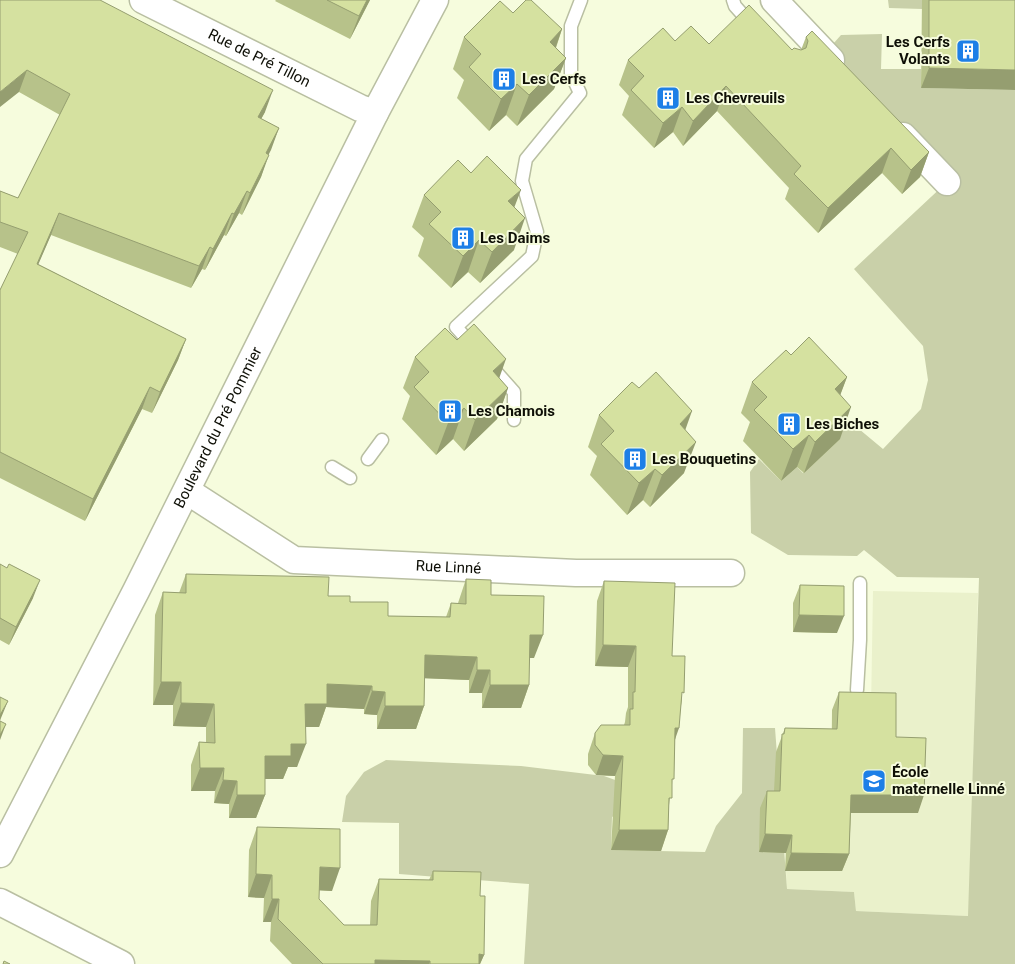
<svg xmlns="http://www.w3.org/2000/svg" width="1015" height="964" font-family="Roboto,sans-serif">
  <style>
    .built { fill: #eaf1cb }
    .green { fill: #c9d0a9 }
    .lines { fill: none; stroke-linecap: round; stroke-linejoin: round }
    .lane-casing { stroke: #b9bfa2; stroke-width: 15 }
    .street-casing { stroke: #b9bfa2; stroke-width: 29 }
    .lane { stroke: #fff; stroke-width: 12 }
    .street { stroke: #fff; stroke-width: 26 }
    .wall { fill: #b7c28a }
    .shaded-wall { fill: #959e70 }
    .building { fill: #d5e1a0; stroke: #959e70 }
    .labels { text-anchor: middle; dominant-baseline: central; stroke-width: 4; stroke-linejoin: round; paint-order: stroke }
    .poi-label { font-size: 15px; font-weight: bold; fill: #0e0f06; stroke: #f6fcdd; text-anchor: start }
    .street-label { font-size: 15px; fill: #0e0f06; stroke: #f6fcdd }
  </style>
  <rect width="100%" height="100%" fill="#f6fcdd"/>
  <path class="built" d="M873,591L978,593L969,916L856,911L854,892L787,889L785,853L759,852L760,808L830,753L832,710H871Z"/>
  <path class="green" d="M888,0H922V9L889,8Z
    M882,34L881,69H921L922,88L1015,90V964H524L529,884L399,874V823L342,822L346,796L364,772L386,760L521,766L604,776L618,781L614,816L612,817L611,850L705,852L716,826L742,793L743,728H775L787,889L854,892L856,911L968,916L979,578L897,577L864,550L857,556L788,555L751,533L750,472L759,459L781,481L797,467L803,473L835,409L883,449L921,409L928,380L923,346L854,269L947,182L825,53L841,35Z"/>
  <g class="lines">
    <g class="lane-casing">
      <path id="lane" d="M733,0L735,6L752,25
        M473,346L456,327L532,256L537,232L522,181L526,159L580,93L571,74V26L581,0
        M490,365L514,392V420
        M368,459L382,440
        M332,467L350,478
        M857,690L860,640V583"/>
    </g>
    <g class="street-casing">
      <g id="street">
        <path id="s1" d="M143,0L360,108L375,113"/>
        <path d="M774,0L831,60"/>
        <path d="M903,136L947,182"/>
        <path id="s2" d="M187,491L294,560L576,573H731"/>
        <path id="s3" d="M0,854L136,591L375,113L435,0"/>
        <path d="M0,902L121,964"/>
      </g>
    </g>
    <use href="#lane" class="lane"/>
    <use href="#street" class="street"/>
  </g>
  <path class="wall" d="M0,0L265,112L261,119L279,128L268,155L261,177L242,215L239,213L226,236L224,235L205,270L202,269L191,288L51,235L38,264L186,339L178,360L152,413L142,409L85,521L0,478V290L18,254L0,247V191L18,198L60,115L19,92Z
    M276,0H370L350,39L275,1Z
    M922,0H1015L921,88Z
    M513,13L562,29L556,48L566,58L554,89L517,126L506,115L489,131L457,98L464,80L453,69L464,37Z
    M806,37L929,152L920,177L902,194L882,173L818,233L785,199L789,188L717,111L683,146L673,132L654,148L622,115L629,96L619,85L628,60L675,41L801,50Z
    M471,173L514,207V250L480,283L468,272L451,288L418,256L424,238L412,227L424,195Z
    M457,340L499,378L508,388L497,419L464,451L453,439L436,455L402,419L410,396L403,388L415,357Z
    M791,355L847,377L840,395V439L804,473L797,467L781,481L743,441L750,422L741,413L752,382Z
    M599,415L685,430L684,473L650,507L643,500L627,515L590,475L597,456L588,447Z
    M0,564L33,598L9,645L0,640Z
    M186,574L328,596L350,602L388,616L446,617L451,603H458L466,579L491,595L534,658H529V685L521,708H482V693H469V680L425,678L424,706L416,729H377V715L364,714V709L326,707L319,727H305L297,767H288L283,779H265V795L256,818H229V804L214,803L215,791H191V765L199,742H206V727L173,726V705H153L155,615L163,592L179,593Z
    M604,581L672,656L682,700L675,740L672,785L669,805L668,830L661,851L611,850L615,776L596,775L588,765V754L595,733L624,725L625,722L626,713L628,707V667L595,666L597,601Z
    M800,585L837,633L793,632V603Z
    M839,692L896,737L918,813H851L849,854L842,871H785L786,853L759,852L760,808L767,791H774L776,752L785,728L832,729V710Z
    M257,827L332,891L319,890V899L344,925H370L371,901L379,879L429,880L433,871L480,896L484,955L480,964H292L270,941L271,922H263L264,898L248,897L249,850Z"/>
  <path class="shaded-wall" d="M367,0H370L350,39L359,16Z
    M562,29L551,61L550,42Z
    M566,58L554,89L517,126L529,95Z
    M929,68L1015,70V90L921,88Z
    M27,70L19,92L0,107V92Z
    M517,84L506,115L489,131L501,99Z
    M726,86L717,111L683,146L693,121Z
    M273,90L265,112L250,139L258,117Z
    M682,107L673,132L654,148L663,123Z
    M279,128L271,150L258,175L266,153Z
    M891,148L882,173L818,233L828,208Z
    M929,152L920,177L902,194L911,170Z
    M269,155L261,177L242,215L250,193Z
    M521,190L509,221L508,201Z
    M247,191L239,213L226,236L234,214Z
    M59,213L51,235L29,286L37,264Z
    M232,213L224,235L205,270L213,249Z
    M525,218L514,250L480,283L492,252Z
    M479,240L468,272L451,288L463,256Z
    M210,247L202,269L191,288L199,266Z
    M186,339L178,360L152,413L160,392Z
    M506,359L495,390L493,371Z
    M847,377L835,409V389Z
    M150,387L142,409L85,521L93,499Z
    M508,388L497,419L464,451L475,420Z
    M851,407L840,439L804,473L815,442Z
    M464,408L453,439L436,455L448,423Z
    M692,411L681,442L680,424Z
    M809,435L797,467L781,481L793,449Z
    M696,442L684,473L650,507L662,475Z
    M655,469L643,500L627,515L639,483Z
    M40,580L33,598L9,645L16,627Z
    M799,615L844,616L837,633L793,632Z
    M530,635H543L534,658H521Z
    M603,645L636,646L628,667L595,666Z
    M425,655L477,657L469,680L417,678Z
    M477,670H490L482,693H469Z
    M161,682H181L173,705H153Z
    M327,684L372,686L364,709L326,707L319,727H296L305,704Z
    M490,685H529L521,708H482Z
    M372,691L385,692L377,715L364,714Z
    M8,701L1,718L0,721V715Z
    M181,703L214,704L206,727L173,726Z
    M385,706H424L416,729H377Z
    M6,724L0,740V735Z
    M675,728H679L672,748Z
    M291,744H306L297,767H288L283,779H256L265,756Z
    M603,755L623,756L615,776L596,775Z
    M200,768H224L215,791H191Z
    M223,780L237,781L229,804L214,803Z
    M237,795H265L256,818H229Z
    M851,795H924L918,813H845Z
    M619,830H668L661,851L611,850Z
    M765,834L792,835L786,853L759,852Z
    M791,853L849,854L842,871H785Z
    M320,867L340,868L332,891L311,890Z
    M256,874L272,875L264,898L248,897Z
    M272,899H279L271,922H263Z
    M479,954L484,955L480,964H475Z
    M375,960L430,961L429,964H373Z"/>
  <path class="building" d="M0,0H100L273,90L258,117L279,128L266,153L269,155L250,193L247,191L234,214L232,213L213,249L210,247L199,266L59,213L37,264L186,339L160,392L150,387L93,499L0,452V290L28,232L0,222V191L18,198L70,94L27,70L0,92Z
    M327,0H367L359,16Z
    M526,0H531L562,29L550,42L566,58L529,95L517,84L501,99L469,67L481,54L464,37L500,1L513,13Z
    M929,0H1015V70L929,68Z
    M749,5L792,50L794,48L801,50L806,48L808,41L806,37L812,31L929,152L911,170L891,148L828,208L794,174L801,166L726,86L693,121L682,107L663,123L631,90L644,76L628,60L663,28L675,41L691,26L709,44Z
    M487,156L521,190L508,201L525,218L492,252L479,240L463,256L429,224L441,212L424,195L458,160L471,173Z
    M474,324L506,359L493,371L508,388L475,420L464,408L448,423L414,387L429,372L415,357L445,328L457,340Z
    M809,337L847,377L835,389L851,407L815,442L809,435L793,449L754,410L767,397L752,382L786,350L791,355Z
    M656,372L692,411L680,424L696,442L662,475L655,469L639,483L601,444L614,431L599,415L632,382L639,388Z
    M0,564L7,568L9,564L40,580L16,627L0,618Z
    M186,574L329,577L328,596H350V602H388V616L450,617L451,603L466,604V579L491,580V595L544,596L543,635H530L529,685H490V670H477V657L425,655L424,706H385V692L372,691V686L327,684V704H305L306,744H291V756H265V795H237V781L223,780L224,768H200L199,742L215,743L214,704L181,703V682H161L163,592L186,593Z
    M604,581L675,583L672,656H685L684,693L682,692L679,728H675L674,779H672V798H669L668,830H619L623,756L603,755L595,745V733L601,725H630V709H633V692H635L636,646L603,645Z
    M800,585L844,586V616L799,615Z
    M839,692L896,693V737L926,738L924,795H851L849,854L791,853L792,835L765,834L767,791H780L782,734H784L785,728L837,729Z
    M0,697L8,701L0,715Z
    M0,721L6,724L0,735Z
    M257,827L340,829V868L320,867L319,899L344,925H377L379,879L433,880V871L481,872L480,896H485L484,955L479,954V964H430V961L375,960V964H323L278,919L279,899H272V875L256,874Z
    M4,961L10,964H3Z"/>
  <defs>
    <g id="building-square" transform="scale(1.25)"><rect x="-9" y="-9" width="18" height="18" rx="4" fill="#1d7fe7" stroke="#f6fcdd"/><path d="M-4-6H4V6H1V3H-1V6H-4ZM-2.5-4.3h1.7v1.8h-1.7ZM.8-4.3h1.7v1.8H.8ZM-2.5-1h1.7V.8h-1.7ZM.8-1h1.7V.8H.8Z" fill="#fff"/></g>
    <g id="school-square" transform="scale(1.25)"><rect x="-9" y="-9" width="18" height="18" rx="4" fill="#1d7fe7" stroke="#f6fcdd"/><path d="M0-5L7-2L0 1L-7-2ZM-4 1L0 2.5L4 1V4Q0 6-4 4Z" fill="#fff"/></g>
  </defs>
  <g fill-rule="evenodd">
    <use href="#building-square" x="968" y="51"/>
    <use href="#building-square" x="504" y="79"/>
    <use href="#building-square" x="668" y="98"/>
    <use href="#building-square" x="463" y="238"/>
    <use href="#building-square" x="450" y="411"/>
    <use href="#building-square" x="789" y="424"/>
    <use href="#building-square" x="635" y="459"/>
    <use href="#school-square" x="874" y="781"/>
  </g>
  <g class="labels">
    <g class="poi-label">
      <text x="950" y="42" text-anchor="end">Les Cerfs<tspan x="950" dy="17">Volants</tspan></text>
      <text x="522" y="79">Les Cerfs</text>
      <text x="686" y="98">Les Chevreuils</text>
      <text x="480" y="238">Les Daims</text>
      <text x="468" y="411">Les Chamois</text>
      <text x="806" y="424">Les Biches</text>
      <text x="652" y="459">Les Bouquetins</text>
      <text x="892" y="772">École<tspan x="892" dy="17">maternelle Linné</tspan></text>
    </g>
    <g class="street-label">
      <text stroke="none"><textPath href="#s1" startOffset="130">Rue de Pré Tillon</textPath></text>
      <text stroke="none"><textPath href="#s3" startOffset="479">Boulevard du Pré Pommier</textPath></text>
      <text stroke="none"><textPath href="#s2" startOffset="282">Rue Linné</textPath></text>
    </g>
  </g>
</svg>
